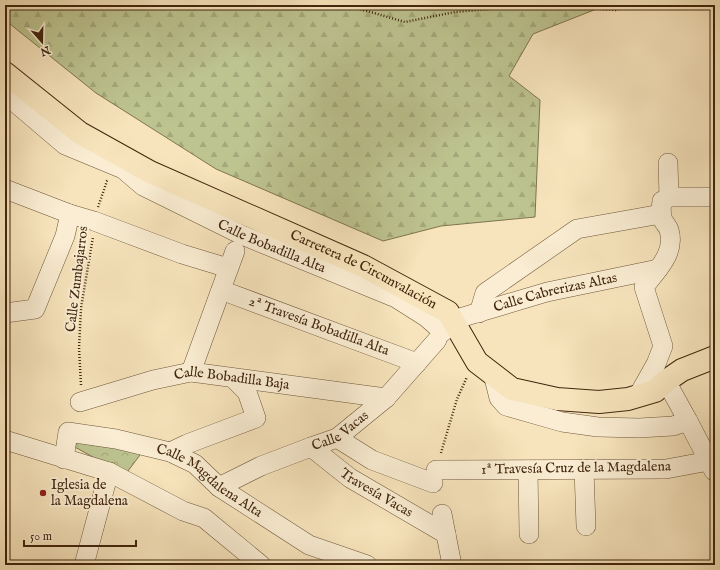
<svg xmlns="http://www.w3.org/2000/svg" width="720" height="570" font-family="'IM FELL English',serif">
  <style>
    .forest { fill: url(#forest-firs); stroke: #7f754e }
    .park { fill: url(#park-crowns); stroke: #7f754e }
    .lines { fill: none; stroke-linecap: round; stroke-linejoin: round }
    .minor-casing { stroke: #6e5639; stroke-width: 20 }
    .major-casing { stroke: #41260d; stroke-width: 24 }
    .path { stroke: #41260d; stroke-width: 2.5; stroke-dasharray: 1 2; stroke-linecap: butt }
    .minor { stroke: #faedd3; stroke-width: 19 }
    .major { stroke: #f7e4bc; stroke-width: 22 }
    .poi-dot { fill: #8f2418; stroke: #faedd3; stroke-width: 1.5 }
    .labels { text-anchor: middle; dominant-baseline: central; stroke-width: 4; stroke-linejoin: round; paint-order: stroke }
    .street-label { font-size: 14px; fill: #41260d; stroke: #faedd3 }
    .poi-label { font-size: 14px; fill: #41260d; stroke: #faedd3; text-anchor: start }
  </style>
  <defs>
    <pattern id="forest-firs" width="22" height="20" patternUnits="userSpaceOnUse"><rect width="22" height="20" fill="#bdc490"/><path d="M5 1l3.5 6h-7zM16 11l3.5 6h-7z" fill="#a4a87b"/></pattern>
    <pattern id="park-crowns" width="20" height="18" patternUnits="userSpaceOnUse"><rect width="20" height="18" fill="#bdc490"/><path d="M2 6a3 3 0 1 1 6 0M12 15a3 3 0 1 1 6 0" fill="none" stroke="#a4a87b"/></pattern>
  </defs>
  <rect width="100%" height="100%" fill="#f7e4bc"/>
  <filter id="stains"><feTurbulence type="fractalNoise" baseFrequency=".005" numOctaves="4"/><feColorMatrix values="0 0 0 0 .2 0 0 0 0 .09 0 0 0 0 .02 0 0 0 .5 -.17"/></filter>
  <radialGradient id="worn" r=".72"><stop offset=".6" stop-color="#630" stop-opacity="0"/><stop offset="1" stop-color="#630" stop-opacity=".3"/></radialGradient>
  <path class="forest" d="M5,5H603L604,6L533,34L509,76L540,100L535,217L441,226L383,241L216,169L96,93L5,20Z"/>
  <path class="park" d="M74,438L143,451L125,475L73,446Z"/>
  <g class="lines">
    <g class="minor-casing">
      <g id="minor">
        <path id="s1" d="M5,94L65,145L123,169L143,186L242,235L396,298L426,317L443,332"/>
        <path d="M5,189L70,214L94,221L182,254L228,268"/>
        <path d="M669,197H715"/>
        <path d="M221,290L417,363"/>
        <path d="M5,313L35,309L65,236L70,214"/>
        <path d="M479,313L485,293L577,229L661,214"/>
        <path id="s2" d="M453,320L547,292L658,269"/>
        <path d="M191,372L235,251"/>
        <path d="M493,374L499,398L506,406L562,422L598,427L639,428L673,426L688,421L714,471"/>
        <path d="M666,381L688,421"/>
        <path d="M638,396L656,364L663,346L644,287C657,270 676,253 669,230C668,227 666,225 664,222C660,216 661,209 662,201L669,197L668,163"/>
        <path id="s3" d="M80,402L153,380L191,372L386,398"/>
        <path d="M337,438L372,460L433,483"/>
        <path d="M5,440L109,472L183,511L204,518L261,565"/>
        <path id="s4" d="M311,447L350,478L446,534"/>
        <path d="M170,452L187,444L256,418L247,392L233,378"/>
        <path id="s5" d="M64,459L68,432L116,439L170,452L195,464L219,487L309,545L367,565"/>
        <path d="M584,469L586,526"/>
        <path d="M436,470L666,469L709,461L715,457"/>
        <path d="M528,470L529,534"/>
        <path id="s6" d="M219,487L261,466L311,447L337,438L386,398L437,340"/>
        <path d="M442,514L452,565"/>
        <path d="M84,565L109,472"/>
      </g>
    </g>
    <g class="major-casing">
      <g id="major">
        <path id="s7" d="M5,73L80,133L150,172L363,266L448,312L477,362L512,389L557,399L599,402L628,399L655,391L666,381L682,370L715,357"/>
      </g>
    </g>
    <path class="path" d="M346,5L405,22L455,12L534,5L617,10L627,5
      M98,207L107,181L108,180
      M81,385L79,348L81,308L93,237
      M441,453L457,399L467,377"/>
    <use href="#minor" class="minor"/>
    <use href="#major" class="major"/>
  </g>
  <circle class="poi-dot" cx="43" cy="493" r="4"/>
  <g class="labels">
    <g class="street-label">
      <text stroke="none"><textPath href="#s1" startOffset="310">Calle Bobadilla Alta</textPath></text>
      <text stroke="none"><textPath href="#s7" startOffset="411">Carretera de Circunvalación</textPath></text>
      <text transform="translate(77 279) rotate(-83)">Calle Zumbajarros</text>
      <text stroke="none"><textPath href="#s2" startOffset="106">Calle Cabrerizas Altas</textPath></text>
      <text transform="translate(319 326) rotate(20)">2ª Travesía Bobadilla Alta</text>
      <text stroke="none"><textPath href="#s3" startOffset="156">Calle Bobadilla Baja</textPath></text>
      <text stroke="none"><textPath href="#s6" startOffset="134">Calle Vacas</textPath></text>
      <text transform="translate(576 468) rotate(-1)">1ª Travesía Cruz de la Magdalena</text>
      <text stroke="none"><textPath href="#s5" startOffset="180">Calle Magdalena Alta</textPath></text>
      <text stroke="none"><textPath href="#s4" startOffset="80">Travesía Vacas</textPath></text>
    </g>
    <g class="poi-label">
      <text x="51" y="485">Iglesia de<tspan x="51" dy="16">la Magdalena</tspan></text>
    </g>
  </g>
  <rect width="720" height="570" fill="none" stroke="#f7e4bc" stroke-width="20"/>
  <rect x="6" y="6" width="708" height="558" fill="none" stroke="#41260d" stroke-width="2"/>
  <rect x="10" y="10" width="700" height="550" fill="none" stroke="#41260d"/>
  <g transform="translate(42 42) rotate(160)" stroke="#faedd3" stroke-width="3" paint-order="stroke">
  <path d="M0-3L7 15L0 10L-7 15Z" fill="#41260d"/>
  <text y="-6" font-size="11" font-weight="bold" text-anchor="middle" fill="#41260d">N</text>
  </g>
  <path d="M24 540v6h112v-6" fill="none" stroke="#41260d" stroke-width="2"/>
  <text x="30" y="540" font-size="12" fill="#41260d" stroke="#faedd3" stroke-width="3" paint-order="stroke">50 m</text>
  <rect width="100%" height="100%" filter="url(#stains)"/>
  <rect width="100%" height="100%" fill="url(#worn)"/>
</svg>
